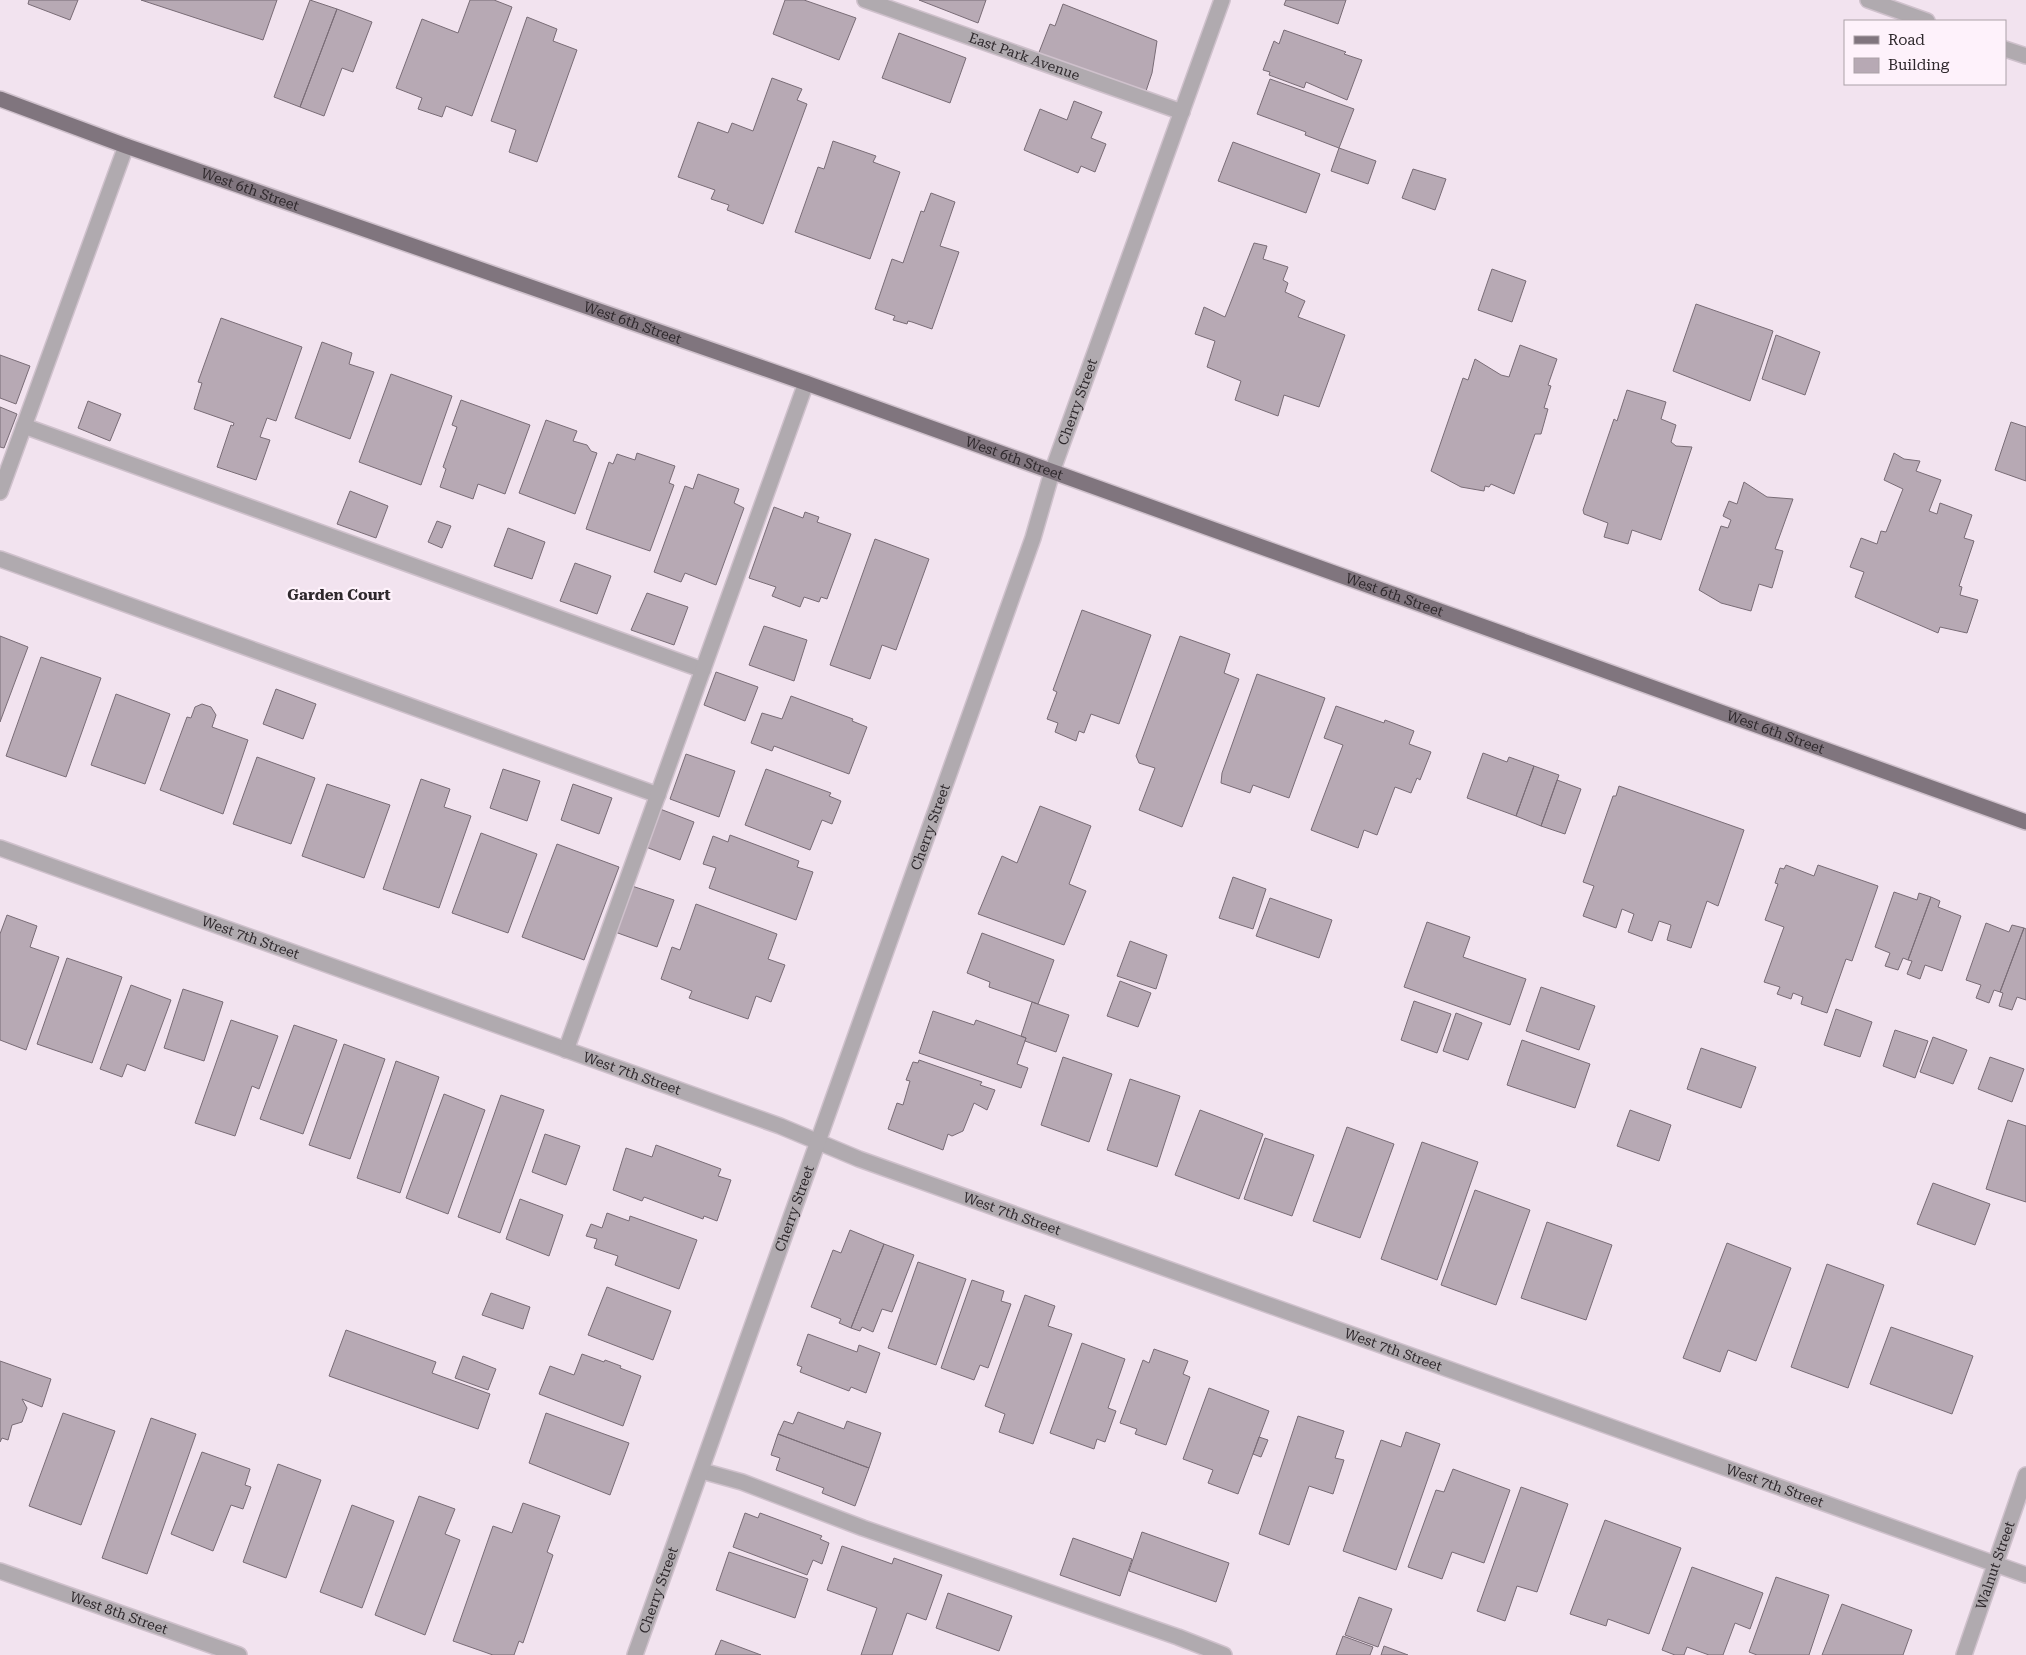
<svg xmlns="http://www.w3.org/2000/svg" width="2026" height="1655" font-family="'Roboto Serif',serif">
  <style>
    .building { fill: #b7a9b4; stroke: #796c76 }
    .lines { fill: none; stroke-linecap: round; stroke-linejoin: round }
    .minor-casing { stroke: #cfc1cc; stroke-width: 18 }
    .major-casing { stroke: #cfc1cc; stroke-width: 18 }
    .minor { stroke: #b0aaaf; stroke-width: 15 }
    .major { stroke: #80757e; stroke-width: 15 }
    .labels { text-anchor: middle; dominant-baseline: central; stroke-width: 4.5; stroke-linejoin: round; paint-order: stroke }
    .street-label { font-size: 14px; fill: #2e282c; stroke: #fef2fb }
    .neighbourhood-label { font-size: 15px; font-weight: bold; fill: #2e282c; stroke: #fef2fb }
  </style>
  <rect width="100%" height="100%" fill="#f2e3ef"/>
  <path class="building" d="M29,0H78L70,20L28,4Z
    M141,0H277L263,40Z
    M310,0L337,9L300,107L274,97Z
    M470,0H494L512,7L472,116L446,106L442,117L418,109L422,98L396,88L422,19L458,33Z
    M785,0H804L856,18L839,60L773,34Z
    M919,0H986L978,23Z
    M1286,0H1346L1338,24L1284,5Z
    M1063,4L1157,41L1152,73L1145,94L1038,55L1050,24L1055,26Z
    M337,9L372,22L353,72L342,68L324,116L300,107Z
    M527,17L557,29L553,41L577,50L537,162L509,152L516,130L491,121Z
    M1284,30L1346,52L1344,54L1362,60L1347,100L1306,82L1304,88L1269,75L1270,72L1263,70L1274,41L1279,44Z
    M899,33L966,58L950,103L882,78Z
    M772,78L802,89L797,100L807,104L763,224L727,210L729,205L711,199L715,190L678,177L698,122L728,133L732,123L753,131Z
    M1270,79L1354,109L1339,148L1305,135L1306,132L1257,114Z
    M1074,101L1102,112L1091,138L1106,144L1095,172L1081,166L1078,173L1024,150L1040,109L1067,120Z
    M833,141L876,156L873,162L900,172L870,259L795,232L818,167L824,169Z
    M1233,142L1320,174L1306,213L1218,181Z
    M1339,148L1376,161L1368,184L1331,171Z
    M1413,169L1446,179L1435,210L1402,198Z
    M931,193L955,202L940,246L959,252L932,329L912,322L908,321L907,324L893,320L895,316L875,309L892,259L903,263L921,211L924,212Z
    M1254,243L1267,246L1263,259L1288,267L1283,280L1288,283L1285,292L1305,301L1298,317L1345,335L1319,407L1284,395L1278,416L1235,400L1241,381L1207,367L1215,341L1195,334L1204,307L1225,317Z
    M1492,269L1526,281L1512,322L1478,310Z
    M1696,304L1773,331L1750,401L1673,371Z
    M221,318L302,347L276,421L267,418L260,437L270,440L256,480L217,467L231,425L233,426L234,423L194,409L202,383L198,382Z
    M1776,335L1820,352L1805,395L1762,379Z
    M322,342L352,353L349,364L374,372L350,439L295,418Z
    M1520,345L1557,359L1548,385L1551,386L1544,408L1548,409L1541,434H1535L1514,494L1491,484L1489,487L1485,486L1484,491L1461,487L1431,471L1463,378L1468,380L1475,359L1501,375L1509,377Z
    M0,355L30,366L16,404L0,398Z
    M391,374L452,396L421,485L359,462Z
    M1627,390L1666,402L1661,419L1676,425L1671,442L1676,446L1692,447L1661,540L1632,530L1628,544L1604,537L1608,523L1584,514L1583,510L1614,419L1617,421Z
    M461,400L530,425L505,494L478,484L473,499L440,487L446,469L443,467L457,427L452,425Z
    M88,401L121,414L110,441L78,428Z
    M0,407L17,414L4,448L0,447Z
    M546,420L577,431L573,441L587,445L591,451L597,453L575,514L519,493Z
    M2011,422L2026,427V481L1995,470Z
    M637,453L675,466L669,483L674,485L650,551L586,529L609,462L613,464L617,454L635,460Z
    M1894,453L1904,459L1920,461L1916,471L1941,480L1929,511L1937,514L1940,503L1972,515L1964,538L1974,541L1959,586L1962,587L1960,595L1978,600L1967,633L1940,627L1938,633L1855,597L1864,572L1850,567L1861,538L1877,544L1881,531L1886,532L1903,489L1884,480Z
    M698,474L739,489L734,503L744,508L716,585L685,573L681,582L654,572L685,486L693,489Z
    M1744,482L1767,497L1793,499L1775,549L1783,551L1772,588L1759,584L1751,611L1721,603L1699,590L1721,526L1728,528L1731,520L1723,516L1729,501L1737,504Z
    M350,491L388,506L376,538L337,524Z
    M774,507L803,518L805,512L819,517L817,522L851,534L827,599L821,597L819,602L804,597L800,607L772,596L776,587L749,578Z
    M437,521L451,526L442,548L428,542Z
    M508,528L545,542L532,579L494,566Z
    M875,539L929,559L896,650L882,645L870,679L830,665Z
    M575,563L611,576L597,614L560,601Z
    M647,593L688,607L674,645L631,630Z
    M1082,610L1151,635L1119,724L1091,714L1084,733L1079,731L1076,741L1055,732L1058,723L1047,719L1057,692L1053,690Z
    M764,626L807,640L794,681L749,665Z
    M0,636L28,647L0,722Z
    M1180,636L1230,654L1224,673L1239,679L1182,827L1139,810L1155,768L1139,763L1136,756Z
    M41,657L101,678L66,777L6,756Z
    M716,672L758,687L745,721L704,705Z
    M1257,674L1325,698L1289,798L1253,785L1250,793L1221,783L1222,773Z
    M276,689L316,704L303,739L263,724Z
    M116,694L170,714L145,784L91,765Z
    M791,696L853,719L852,721L867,727L849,774L774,746L772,751L751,743L762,713L782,719Z
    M202,704L211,707L216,715L212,727L248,740L223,814L160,790L187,717L191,718L195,707Z
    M1336,706L1384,723L1385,720L1414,731L1409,744L1431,752L1420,780L1417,778L1411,793L1395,787L1377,835L1364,830L1358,848L1311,830L1343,745L1324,738Z
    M1483,753L1507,762L1509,757L1534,766L1516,816L1467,798Z
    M686,754L735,771L719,817L670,799Z
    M257,757L315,778L291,844L233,824Z
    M1534,766L1559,775L1541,826L1516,816Z
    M503,769L540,781L527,821L490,808Z
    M766,769L831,793L829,796L841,801L832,824L822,820L810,850L745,825Z
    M421,779L450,789L444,807L471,816L439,908L383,889Z
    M1557,780L1581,789L1565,834L1541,826Z
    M327,784L390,805L364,878L302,856Z
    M573,784L612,798L599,834L561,820Z
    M1619,786L1744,830L1718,906L1707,901L1691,948L1667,940L1671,925L1659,921L1652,941L1628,932L1634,914L1622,909L1616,928L1583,916L1594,886L1583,882L1613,796H1616Z
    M1040,806L1091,826L1069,884L1086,891L1064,945L978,914L1002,856L1017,863Z
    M660,809L694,822L680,860L646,847Z
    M481,833L537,854L508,933L452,913Z
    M730,835L799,861L797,867L813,872L796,920L709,888L716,868L703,864L713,836L728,842Z
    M557,844L619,867L584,960L522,937Z
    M1786,865L1814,876L1818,865L1878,886L1852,961L1846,959L1827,1013L1801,1004L1803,997L1793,993L1791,999L1777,994L1780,987L1764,982L1784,927L1765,920L1778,884L1775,883L1780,868L1784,869Z
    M1233,877L1266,889L1253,929L1219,918Z
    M632,886L674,900L657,947L615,932Z
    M1894,892L1917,900L1919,893L1931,897L1908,960L1903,958L1898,970L1885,966L1890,953L1875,947Z
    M1931,897L1940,901L1938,907L1961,916L1942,971L1925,965L1920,979L1907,974L1912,961L1908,960Z
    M1270,898L1332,920L1319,958L1256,936Z
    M696,904L777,934L768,959L785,965L771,1002L756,996L748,1019L689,998L692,991L661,979L672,947L680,950Z
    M7,915L37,926L30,947L59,957L26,1050L0,1040V934Z
    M1427,922L1470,937L1463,957L1526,979L1510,1025L1404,987Z
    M1986,923L2009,932L2012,925L2024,928L2000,992L1994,990L1989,1003L1976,998L1981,985L1966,980Z
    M2024,928L2026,929V1000L2017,997L2012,1010L1999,1006L2003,993L2000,992Z
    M982,933L1054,960L1038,1004L989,987L990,982L967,973Z
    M1130,941L1167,955L1156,989L1117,976Z
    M67,958L122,977L92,1063L37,1044Z
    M1120,981L1151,993L1138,1027L1107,1016Z
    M131,985L171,1000L145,1071L127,1064L122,1077L100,1069Z
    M1541,987L1595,1006L1579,1050L1526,1031Z
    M183,989L223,1002L204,1061L164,1048Z
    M1414,1001L1451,1014L1437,1053L1401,1040Z
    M1032,1002L1069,1015L1056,1052L1025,1041L1026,1038L1021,1036Z
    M1836,1009L1872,1022L1860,1057L1824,1045Z
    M933,1011L974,1025L976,1020L1026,1038L1017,1064L1028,1068L1021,1088L919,1053Z
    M1456,1013L1482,1023L1468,1060L1443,1051Z
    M231,1020L278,1036L259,1089L252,1086L235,1136L195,1123Z
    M294,1025L337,1040L303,1134L260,1119Z
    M1895,1030L1928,1041L1915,1078L1883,1066Z
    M1933,1037L1967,1050L1953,1084L1920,1072Z
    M1522,1040L1590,1064L1575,1108L1507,1085Z
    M344,1044L385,1059L350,1159L309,1145Z
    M1701,1048L1756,1067L1741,1108L1687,1089Z
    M1063,1057L1112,1074L1089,1142L1041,1125Z
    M1990,1057L2024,1069L2012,1102L1978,1089Z
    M919,1060L982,1082L980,1085L995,1090L987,1110L974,1103L963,1131L952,1136L948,1134L943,1150L888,1129L897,1103L903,1105L910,1081L906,1080L913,1062L918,1063Z
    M396,1061L439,1077L400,1193L357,1178Z
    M1130,1079L1180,1096L1157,1167L1107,1150Z
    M444,1094L485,1110L448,1214L406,1198Z
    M501,1095L544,1110L500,1233L458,1217Z
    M1200,1110L1263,1134L1239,1199L1175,1175Z
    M1630,1110L1671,1125L1659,1161L1617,1146Z
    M2008,1120L2026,1126V1202L1986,1189Z
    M1347,1127L1394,1144L1360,1238L1313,1221Z
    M545,1134L580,1146L566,1185L532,1172Z
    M1265,1138L1314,1155L1292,1216L1244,1199Z
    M1422,1142L1478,1162L1437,1280L1381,1259Z
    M656,1145L721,1169L718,1176L731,1180L717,1221L704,1216L703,1219L644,1197L642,1201L613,1190L626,1148L652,1157Z
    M1933,1183L1990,1204L1975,1245L1917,1224Z
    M1475,1190L1530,1210L1496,1305L1441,1285Z
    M520,1199L563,1215L549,1256L506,1239Z
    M607,1213L629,1221L630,1216L697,1240L679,1289L615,1265L618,1256L594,1248L597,1239L586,1236L591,1224L602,1228Z
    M1547,1222L1612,1245L1586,1320L1521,1298Z
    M850,1230L884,1244L851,1328L839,1323L841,1319L811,1307L833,1250L841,1253Z
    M1727,1243L1791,1268L1756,1361L1728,1350L1720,1372L1683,1358Z
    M884,1244L914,1255L892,1312L882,1309L873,1332L862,1327L860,1331L851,1328Z
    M918,1262L966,1279L936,1365L888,1348Z
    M1827,1264L1884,1285L1848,1388L1791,1367Z
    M972,1280L1004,1291L1001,1301L1011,1304L988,1368L980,1365L974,1380L941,1368Z
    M607,1287L671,1311L653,1360L588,1335Z
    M491,1293L530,1307L523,1329L482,1315Z
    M1025,1295L1055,1306L1048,1326L1072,1334L1033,1444L999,1432L1005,1414L985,1406Z
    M1891,1327L1973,1356L1952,1414L1870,1384Z
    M346,1330L436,1362L432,1373L490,1394L478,1429L329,1376Z
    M808,1334L857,1352L859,1345L880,1353L866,1393L851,1387L849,1391L800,1372L802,1367L797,1365Z
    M1082,1343L1125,1359L1108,1408L1116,1411L1105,1442L1097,1439L1094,1449L1050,1433Z
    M1154,1349L1188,1361L1183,1374L1190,1377L1166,1445L1135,1434L1137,1429L1120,1423L1143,1360L1149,1363Z
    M582,1354L604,1362L605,1360L621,1366L620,1368L641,1376L623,1426L539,1394L550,1366L574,1375Z
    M463,1356L496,1369L488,1390L455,1378Z
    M0,1361L51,1379L42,1407L22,1399L27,1408L22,1422L12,1425L8,1440L2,1438L0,1442Z
    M1209,1388L1269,1411L1238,1494L1208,1483L1213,1470L1183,1459Z
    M798,1412L844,1429L847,1421L881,1433L869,1468L778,1434L784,1421L793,1424Z
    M63,1413L115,1431L81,1525L29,1506Z
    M546,1413L629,1443L610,1495L529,1463Z
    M1298,1416L1344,1431L1335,1458L1344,1460L1333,1494L1309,1486L1289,1545L1259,1534Z
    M151,1418L196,1434L147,1574L102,1558Z
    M1406,1432L1440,1444L1396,1570L1343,1551L1381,1440L1401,1447Z
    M778,1434L869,1468L855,1506L822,1493L824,1488L776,1470L780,1458L771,1455Z
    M1259,1437L1268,1440L1261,1457L1253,1454Z
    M202,1452L250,1469L245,1485L251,1487L243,1509L231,1505L213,1551L171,1534Z
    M278,1464L321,1480L286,1578L243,1562Z
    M1453,1469L1510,1490L1484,1563L1452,1552L1442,1579L1408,1567L1436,1490L1444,1492Z
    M1521,1487L1568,1504L1537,1592L1517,1586L1505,1621L1477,1611Z
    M419,1496L455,1509L445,1534L460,1540L425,1635L375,1615Z
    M523,1503L560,1516L547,1552L553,1555L523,1643L519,1641L514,1655H493L453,1641L493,1526L512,1533Z
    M352,1505L394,1521L362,1608L320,1592Z
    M745,1513L758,1518L760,1513L822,1536L820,1539L829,1543L822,1564L813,1560L807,1575L733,1547Z
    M1605,1520L1681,1548L1649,1634L1608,1619L1606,1626L1570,1614Z
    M1142,1532L1229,1563L1216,1602L1129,1571Z
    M1073,1538L1132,1559L1120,1596L1060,1575Z
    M842,1546L892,1564L894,1558L942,1575L926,1620L907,1613L892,1655H861L877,1608L827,1590Z
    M729,1552L808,1579L795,1618L716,1590Z
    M1692,1567L1763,1593L1750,1629L1735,1623L1723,1655H1709L1687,1647L1684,1655H1675L1662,1650Z
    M1776,1577L1829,1595L1809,1655H1757L1749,1652Z
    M948,1593L1012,1616L999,1651L936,1628Z
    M1359,1597L1392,1609L1378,1647L1345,1635Z
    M1842,1604L1912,1630L1903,1655H1822Z
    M1343,1636L1373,1647L1370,1655H1336Z
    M721,1640L761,1655H715Z
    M1384,1646L1408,1655H1381Z"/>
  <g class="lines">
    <g class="minor-casing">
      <g id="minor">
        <path id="s1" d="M865,0L1182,112"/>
        <path d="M1868,0L1927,21"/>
        <path d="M2005,49L2026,56"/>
        <path d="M24,426L703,670"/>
        <path d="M0,492L126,146"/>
        <path d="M0,559L658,795"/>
        <path id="s2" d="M0,848L780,1126L859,1159L2026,1575"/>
        <path d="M566,1050L806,383"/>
        <path d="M702,1471L742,1482L863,1528L1178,1637L1224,1655"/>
        <path id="s3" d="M0,1571L239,1655"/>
        <path id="s4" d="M635,1655L1033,538L1052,472L1222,0"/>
        <path id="s5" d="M1964,1655L2026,1475"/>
      </g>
    </g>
    <g class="major-casing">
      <g id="major">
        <path id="s6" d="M0,99L126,146L806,383L2026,822"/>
      </g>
    </g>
    <use href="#minor" class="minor"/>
    <use href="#major" class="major"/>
  </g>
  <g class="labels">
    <g class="street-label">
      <text stroke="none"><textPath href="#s1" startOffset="169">East Park Avenue</textPath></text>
      <text stroke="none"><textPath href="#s6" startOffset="266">West 6th Street</textPath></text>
      <text stroke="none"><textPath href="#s6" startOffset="671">West 6th Street</textPath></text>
      <text stroke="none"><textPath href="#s4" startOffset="1329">Cherry Street</textPath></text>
      <text stroke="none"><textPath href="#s6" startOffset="1076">West 6th Street</textPath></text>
      <text stroke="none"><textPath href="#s6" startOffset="1480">West 6th Street</textPath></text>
      <text stroke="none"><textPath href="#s6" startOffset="1885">West 6th Street</textPath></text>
      <text stroke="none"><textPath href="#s4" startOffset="879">Cherry Street</textPath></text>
      <text stroke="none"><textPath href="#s2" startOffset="266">West 7th Street</textPath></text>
      <text stroke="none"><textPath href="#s2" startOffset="671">West 7th Street</textPath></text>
      <text stroke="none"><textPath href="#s4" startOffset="474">Cherry Street</textPath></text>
      <text stroke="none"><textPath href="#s2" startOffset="1076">West 7th Street</textPath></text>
      <text stroke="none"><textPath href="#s2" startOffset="1481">West 7th Street</textPath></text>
      <text stroke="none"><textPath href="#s2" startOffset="1886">West 7th Street</textPath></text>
      <text stroke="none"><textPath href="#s5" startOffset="95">Walnut Street</textPath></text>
      <text stroke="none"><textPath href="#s4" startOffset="69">Cherry Street</textPath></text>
      <text stroke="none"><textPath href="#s3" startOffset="126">West 8th Street</textPath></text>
    </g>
    <g class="neighbourhood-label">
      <text x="339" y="595">Garden Court</text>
    </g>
  </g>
  <rect x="1844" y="20" width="162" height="65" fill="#fef2fb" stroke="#aba1a8"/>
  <rect x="1854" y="36" width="25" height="8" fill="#80757e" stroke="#aba1a8"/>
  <text x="1888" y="45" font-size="15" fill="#2e282c">Road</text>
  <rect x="1854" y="58" width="25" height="15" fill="#b7a9b4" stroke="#aba1a8"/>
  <text x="1888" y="70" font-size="15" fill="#2e282c">Building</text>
</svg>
